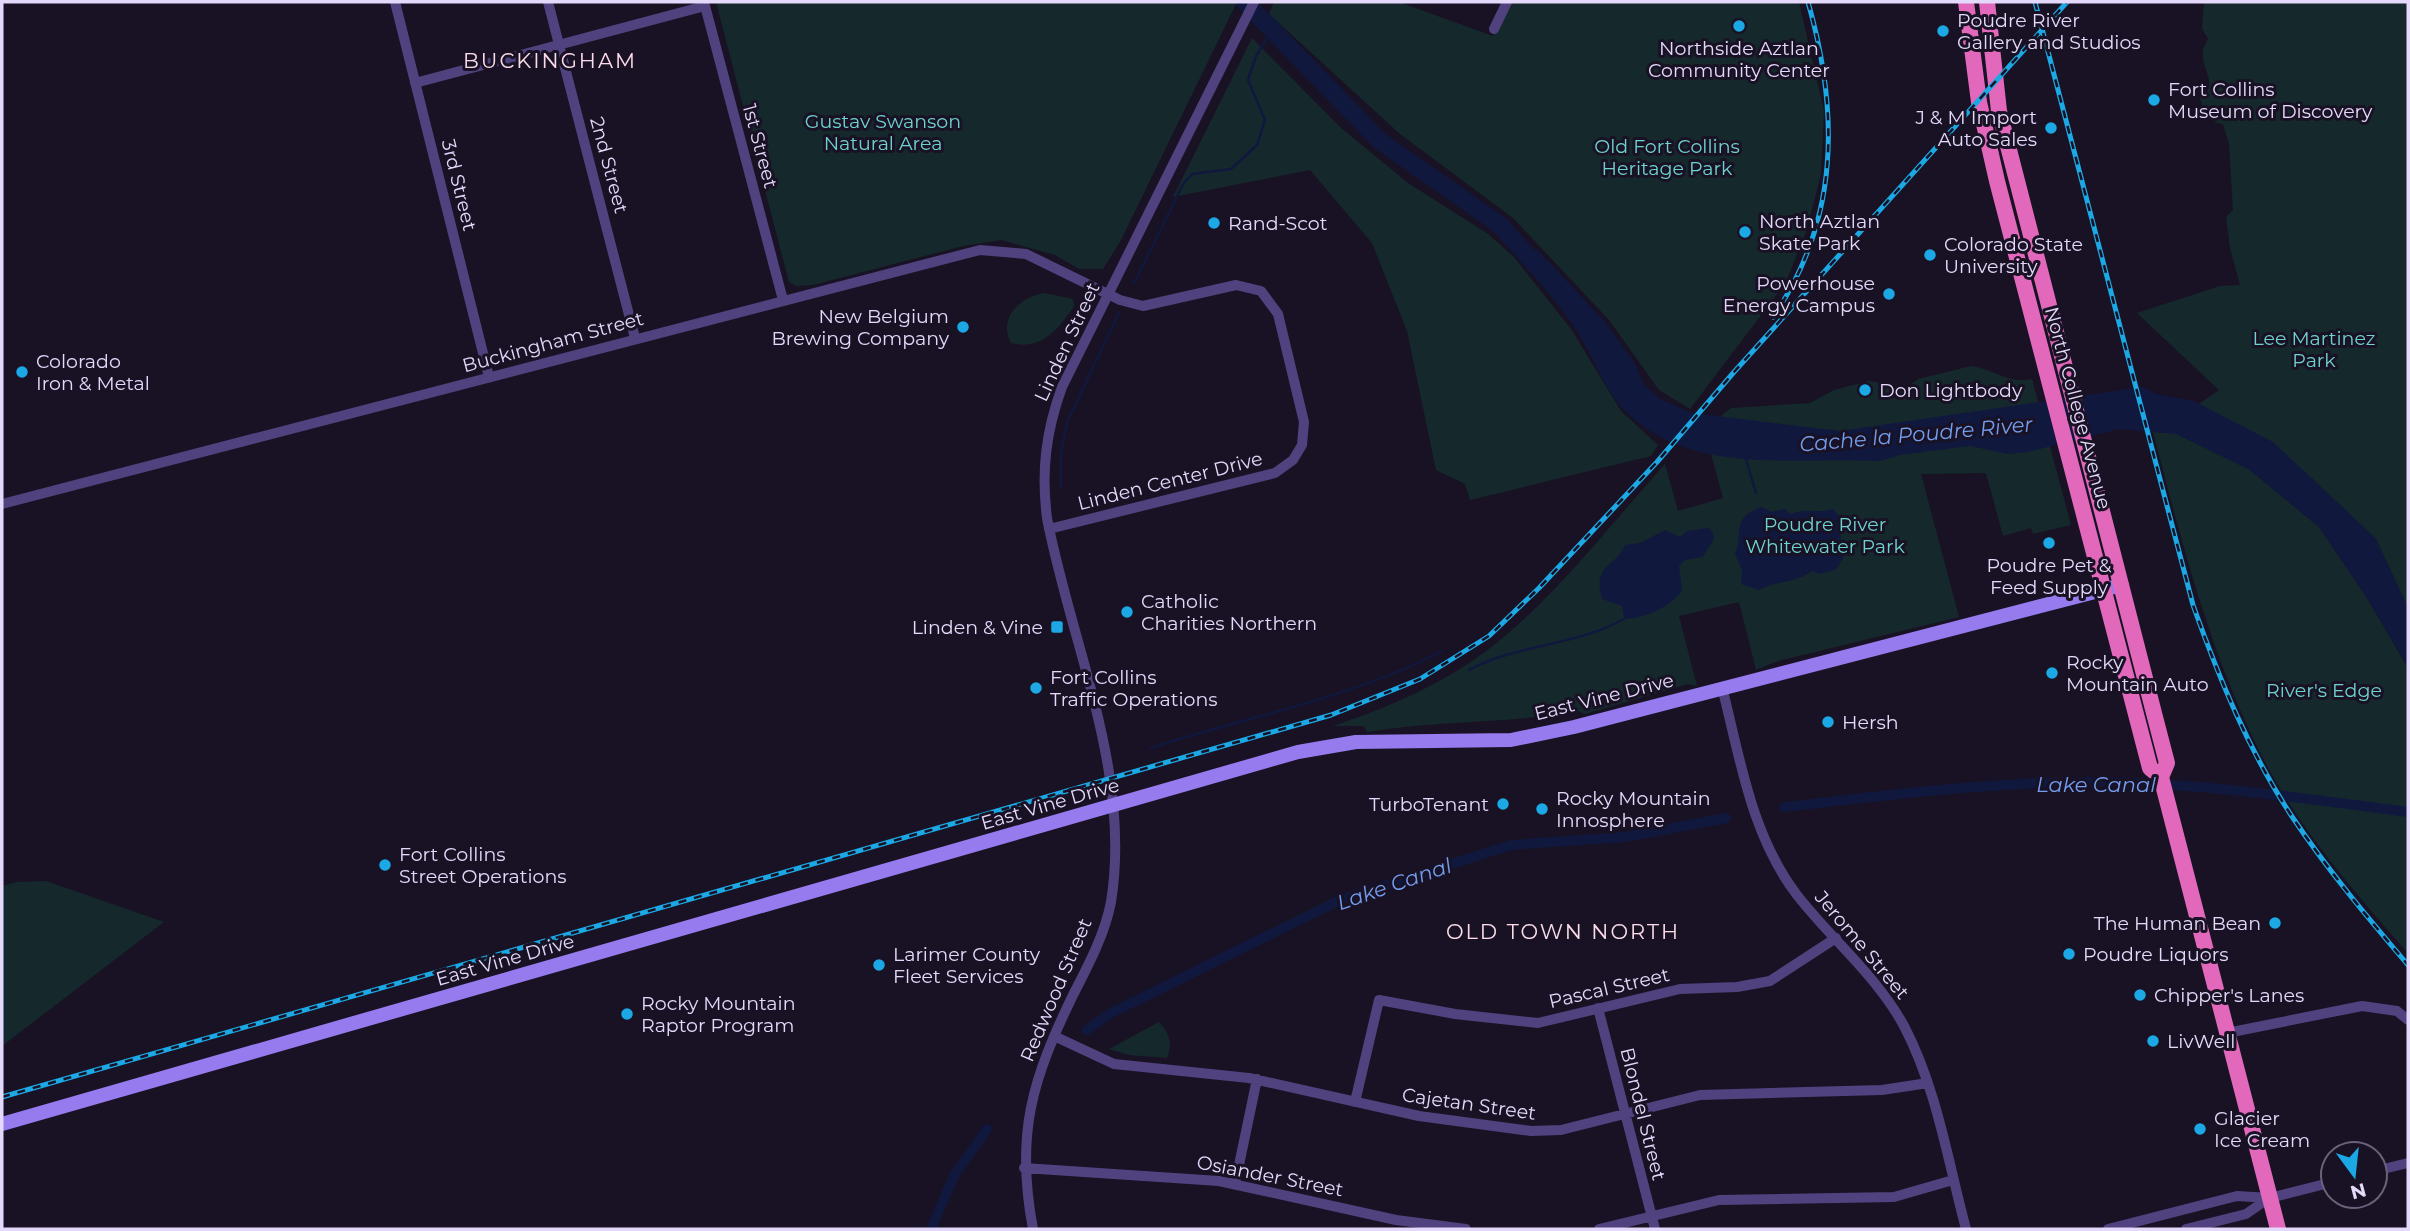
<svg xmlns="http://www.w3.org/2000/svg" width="2410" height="1231" font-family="Montserrat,sans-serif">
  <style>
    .green { fill: #15292d }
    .water { fill: #10183e }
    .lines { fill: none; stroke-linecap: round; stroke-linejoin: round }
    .stream { stroke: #10183e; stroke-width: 2.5 }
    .canal { stroke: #10183e; stroke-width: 10 }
    .river { stroke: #10183e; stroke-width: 18 }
    .minor { stroke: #50427e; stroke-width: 10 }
    .secondary { stroke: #967bef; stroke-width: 14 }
    .trunk { stroke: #e268bc; stroke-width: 16 }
    .rail-casing { stroke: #1ba8e4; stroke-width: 5 }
    .rail { stroke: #191224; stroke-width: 2.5; stroke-dasharray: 8; stroke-linecap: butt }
    .poi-dot { fill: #1ba8e4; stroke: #191224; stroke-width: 2.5 }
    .labels { text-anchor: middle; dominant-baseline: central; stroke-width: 6; stroke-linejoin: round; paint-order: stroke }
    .poi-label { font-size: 19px; fill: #e4d9fb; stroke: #191224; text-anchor: start }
    .park-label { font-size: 19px; fill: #6dd3ce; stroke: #191224 }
    .street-label { font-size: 19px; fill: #e4d9fb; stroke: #191224 }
    .neighbourhood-label { font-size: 21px; letter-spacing: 2px; fill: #fbdbe9; stroke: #191224 }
    .water-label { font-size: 21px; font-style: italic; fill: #739def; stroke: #191224 }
  </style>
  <rect width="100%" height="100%" fill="#191224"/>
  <path class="green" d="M716,2H1237L1121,240L1103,269H1079L1055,255L1001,240L963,246L813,285L796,286L789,282Z
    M1274,2H1399L1493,36L1512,2H1799L1824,111L1821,174L1807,229L1786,282L1690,409L1659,390L1609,320L1513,218L1400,134L1269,14Z
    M2204,2H2408V608L2376,539L2305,472L2193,408L2219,390L2137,313L2220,286L2240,285L2230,248L2226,217L2233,210L2229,144L2223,124C2208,122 2204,112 2200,98C2219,85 2203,72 2203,55C2202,50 2206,43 2208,38L2202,29Z
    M1252,38L1341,128L1408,183L1488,234L1514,257L1571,329L1621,411L1658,445L1651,456L1470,500L1465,484L1436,470L1407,331L1372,243L1310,170L1173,197Z
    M1045,293L1073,299L1074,306C1059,329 1041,351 1011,343C997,317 1022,296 1045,293Z
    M1971,366C1994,369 2009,385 2032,379L2071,525L2033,534L2031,528L2003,536L1986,473L1921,474L1959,617L1778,661L1756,670L1739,602L1679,616L1697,686L1688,684L1585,714L1578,711C1508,724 1437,720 1367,732L1364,726H1333C1390,707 1446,683 1494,645C1558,594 1610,525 1665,464L1678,511L1723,498L1707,439L1713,423L1731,408L1810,403L1834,390L1869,381L1907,387L1918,379Z
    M2153,432L2176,433L2250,470L2319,527L2367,598L2408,668V953C2355,893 2300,830 2263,758C2210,655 2182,543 2153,432Z
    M46,881L164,922L2,1046V886L17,882Z
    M1159,1022C1169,1033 1173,1043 1167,1058L1129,1055L1109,1049Z"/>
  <path class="water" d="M1537,249L1606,323L1636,365L1643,383L1660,399L1692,413L1840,431L2143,387L2156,394L2194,401L2273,442L2376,539L2408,608V667L2367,598L2319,527L2250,470L2176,434L2119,429L2028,452L2008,454L1970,446L1900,455L1880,461C1794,456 1690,478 1623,409C1604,388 1592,355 1577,331C1561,306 1539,283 1521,260Z
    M1761,507L1772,512L1784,509L1791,514C1806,507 1819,514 1832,509L1838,514L1843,558L1837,569L1820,574L1812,571C1795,584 1776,580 1759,590L1741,584L1742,570L1735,554C1744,532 1730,519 1761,507Z
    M1709,528C1721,540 1707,546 1703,557L1685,560L1679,566L1682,591C1669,608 1643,619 1624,619L1622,606L1602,599C1592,563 1616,568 1625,545L1640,543L1665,530L1680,537L1687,531Z"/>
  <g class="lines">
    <path class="stream" d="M1134,283L1183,184L1192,174L1231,169L1257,145L1265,120L1248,80L1256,56L1272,30
      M1745,456L1756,493
      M1061,487V451L1068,420L1119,313
      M1469,670C1517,644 1576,646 1624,619
      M1151,748C1248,716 1351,699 1442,651"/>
    <path class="canal" d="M1784,807C1892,795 1998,781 2107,782C2208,784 2308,799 2408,812
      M1087,1030L1111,1013L1340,900L1511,845L1625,837L1726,818
      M931,1229L954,1176L987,1129"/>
    <path class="river" d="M1245,2L1380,141L1500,225L1543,273"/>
    <path class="minor" d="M395,2L489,377
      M548,2L635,338
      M704,2L783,300
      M1494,29L1507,2
      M415,83L705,6
      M2,504L980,250L1026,254L1120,300L1143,306L1236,285L1261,291L1278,314L1304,422L1302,445L1293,460L1275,473L1049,529
      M1722,687C1740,758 1751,835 1797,895C1832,940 1877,976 1904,1026C1937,1089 1948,1162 1966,1229
      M1598,1008L1655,1229
      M2227,1033L2362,1006L2397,1011L2408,1020
      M1054,1036L1114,1064L1249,1078L1419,1116L1531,1131L1561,1130L1700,1095L1882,1090L1928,1083
      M1355,1102L1379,1000L1455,1014L1538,1023L1680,989L1737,987L1770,981L1836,938
      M1024,1168L1219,1181L1396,1220L1466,1229
      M2375,1171L2408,1163
      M1235,1184L1257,1079
      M1033,1229C1015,1134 1032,1080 1073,995C1088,966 1105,934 1111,902C1132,772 1071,644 1047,518C1041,471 1046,431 1062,387L1254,2
      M1599,1229L1719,1200L1894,1197L1953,1180
      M2108,1229L2237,1196L2270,1198L2333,1182
      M2186,1229L2246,1214L2269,1198"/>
    <path class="secondary" d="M2,1124L1298,752L1356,742L1511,740L1574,727L2122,585"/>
    <path class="trunk" d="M1966,2L1979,102L1997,181L2150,768L2161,777L2278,1229
      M1987,2L1999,111L2155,717L2167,763L2161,777"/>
    <g class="rail-casing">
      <path id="rail" d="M2035,2L2193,605C2219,678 2249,752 2293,818C2327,869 2368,918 2408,965
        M1773,317C1840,220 1839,111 1808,2
        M2,1097L1331,715L1420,679L1489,636L1539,588L1657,462L1734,372L2067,2"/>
    </g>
    <use href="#rail" class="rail"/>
  </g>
  <g class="poi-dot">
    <circle cx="1739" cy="26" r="7"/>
    <circle cx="1943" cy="31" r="7"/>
    <circle cx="2154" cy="100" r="7"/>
    <circle cx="2051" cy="128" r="7"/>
    <circle cx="1214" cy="223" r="7"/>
    <circle cx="1745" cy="232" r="7"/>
    <circle cx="1930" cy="255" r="7"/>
    <circle cx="1889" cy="294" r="7"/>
    <circle cx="963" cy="327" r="7"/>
    <circle cx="22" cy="372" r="7"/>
    <circle cx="1865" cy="390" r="7"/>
    <circle cx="2049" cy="543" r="7"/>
    <circle cx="1127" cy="612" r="7"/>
    <rect x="1050" y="620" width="14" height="14" rx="3.5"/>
    <circle cx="2052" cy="673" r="7"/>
    <circle cx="1036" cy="688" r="7"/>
    <circle cx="1828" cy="722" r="7"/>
    <circle cx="1503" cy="804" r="7"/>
    <circle cx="1542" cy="809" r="7"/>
    <circle cx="385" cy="865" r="7"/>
    <circle cx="2275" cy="923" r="7"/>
    <circle cx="2069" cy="954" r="7"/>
    <circle cx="879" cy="965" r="7"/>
    <circle cx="2140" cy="995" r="7"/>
    <circle cx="627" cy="1014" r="7"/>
    <circle cx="2153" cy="1041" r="7"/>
    <circle cx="2200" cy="1129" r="7"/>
  </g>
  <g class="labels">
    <g class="poi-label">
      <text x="1957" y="20">Poudre River<tspan x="1957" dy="22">Gallery and Studios</tspan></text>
      <text x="1739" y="48" text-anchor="middle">Northside Aztlan<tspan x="1739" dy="22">Community Center</tspan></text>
      <text x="2168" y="89">Fort Collins<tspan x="2168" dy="22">Museum of Discovery</tspan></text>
      <text x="2037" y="117" text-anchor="end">J &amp; M Import<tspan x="2037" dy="22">Auto Sales</tspan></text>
      <text x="1759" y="221">North Aztlan<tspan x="1759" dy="22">Skate Park</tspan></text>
      <text x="1228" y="223">Rand-Scot</text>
      <text x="1944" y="244">Colorado State<tspan x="1944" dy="22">University</tspan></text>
      <text x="1875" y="283" text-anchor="end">Powerhouse<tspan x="1875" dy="22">Energy Campus</tspan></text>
      <text x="949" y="316" text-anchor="end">New Belgium<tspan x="949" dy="22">Brewing Company</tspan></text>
      <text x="36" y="361">Colorado<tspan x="36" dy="22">Iron &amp; Metal</tspan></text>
      <text x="1879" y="390">Don Lightbody</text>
      <text x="2049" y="565" text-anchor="middle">Poudre Pet &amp;<tspan x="2049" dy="22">Feed Supply</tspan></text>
      <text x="1141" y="601">Catholic<tspan x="1141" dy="22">Charities Northern</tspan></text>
      <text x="1043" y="627" text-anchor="end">Linden &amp; Vine</text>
      <text x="2066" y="662">Rocky<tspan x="2066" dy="22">Mountain Auto</tspan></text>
      <text x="1050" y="677">Fort Collins<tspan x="1050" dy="22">Traffic Operations</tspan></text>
      <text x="1842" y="722">Hersh</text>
      <text x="1556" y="798">Rocky Mountain<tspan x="1556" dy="22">Innosphere</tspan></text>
      <text x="1489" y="804" text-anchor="end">TurboTenant</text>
      <text x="399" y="854">Fort Collins<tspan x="399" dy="22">Street Operations</tspan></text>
      <text x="2261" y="923" text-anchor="end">The Human Bean</text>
      <text x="893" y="954">Larimer County<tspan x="893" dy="22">Fleet Services</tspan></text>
      <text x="2083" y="954">Poudre Liquors</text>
      <text x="2154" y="995">Chipper's Lanes</text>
      <text x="641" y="1003">Rocky Mountain<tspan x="641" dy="22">Raptor Program</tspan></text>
      <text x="2167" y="1041">LivWell</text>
      <text x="2214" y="1118">Glacier<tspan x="2214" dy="22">Ice Cream</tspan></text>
    </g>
    <g class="park-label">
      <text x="883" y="121">Gustav Swanson<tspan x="883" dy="22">Natural Area</tspan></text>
      <text x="1667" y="146">Old Fort Collins<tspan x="1667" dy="22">Heritage Park</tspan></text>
      <text x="2314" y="338">Lee Martinez<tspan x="2314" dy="22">Park</tspan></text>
      <text x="1825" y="524">Poudre River<tspan x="1825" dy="22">Whitewater Park</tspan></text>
      <text x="2324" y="690">River's Edge</text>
    </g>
    <g class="street-label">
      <text transform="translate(760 146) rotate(75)">1st Street</text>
      <text transform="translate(609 165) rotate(75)">2nd Street</text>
      <text transform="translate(459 185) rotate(76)">3rd Street</text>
      <text transform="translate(553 342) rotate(-15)">Buckingham Street</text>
      <text transform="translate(1067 342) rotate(-65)">Linden Street</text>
      <text transform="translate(2078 408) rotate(75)">North College Avenue</text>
      <text transform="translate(1170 481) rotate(-14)">Linden Center Drive</text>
      <text transform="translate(1604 697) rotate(-14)">East Vine Drive</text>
      <text transform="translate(1050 804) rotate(-16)">East Vine Drive</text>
      <text transform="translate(1862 945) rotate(50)">Jerome Street</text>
      <text transform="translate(505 960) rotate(-16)">East Vine Drive</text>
      <text transform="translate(1609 988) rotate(-13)">Pascal Street</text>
      <text transform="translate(1056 990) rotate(-67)">Redwood Street</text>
      <text transform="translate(1469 1104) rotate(8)">Cajetan Street</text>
      <text transform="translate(1643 1114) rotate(76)">Blondel Street</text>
      <text transform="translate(1270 1176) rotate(11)">Osiander Street</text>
    </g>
    <g class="neighbourhood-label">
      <text x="550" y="60">BUCKINGHAM</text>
      <text x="1563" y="931">OLD TOWN NORTH</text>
    </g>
    <g class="water-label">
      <text transform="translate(1916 434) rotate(-5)">Cache la Poudre River</text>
      <text x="2096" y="784">Lake Canal</text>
      <text transform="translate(1394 884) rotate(-19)">Lake Canal</text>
    </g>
  </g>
  <rect width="2410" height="1231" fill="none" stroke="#e4d9fb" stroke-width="7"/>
  <g transform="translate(2354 1175) rotate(165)"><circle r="33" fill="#191224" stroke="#6a627a" stroke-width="2"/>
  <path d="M0-5L12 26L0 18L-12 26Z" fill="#1ba8e4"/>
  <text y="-10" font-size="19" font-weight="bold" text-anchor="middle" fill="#e4d9fb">N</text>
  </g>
</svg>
